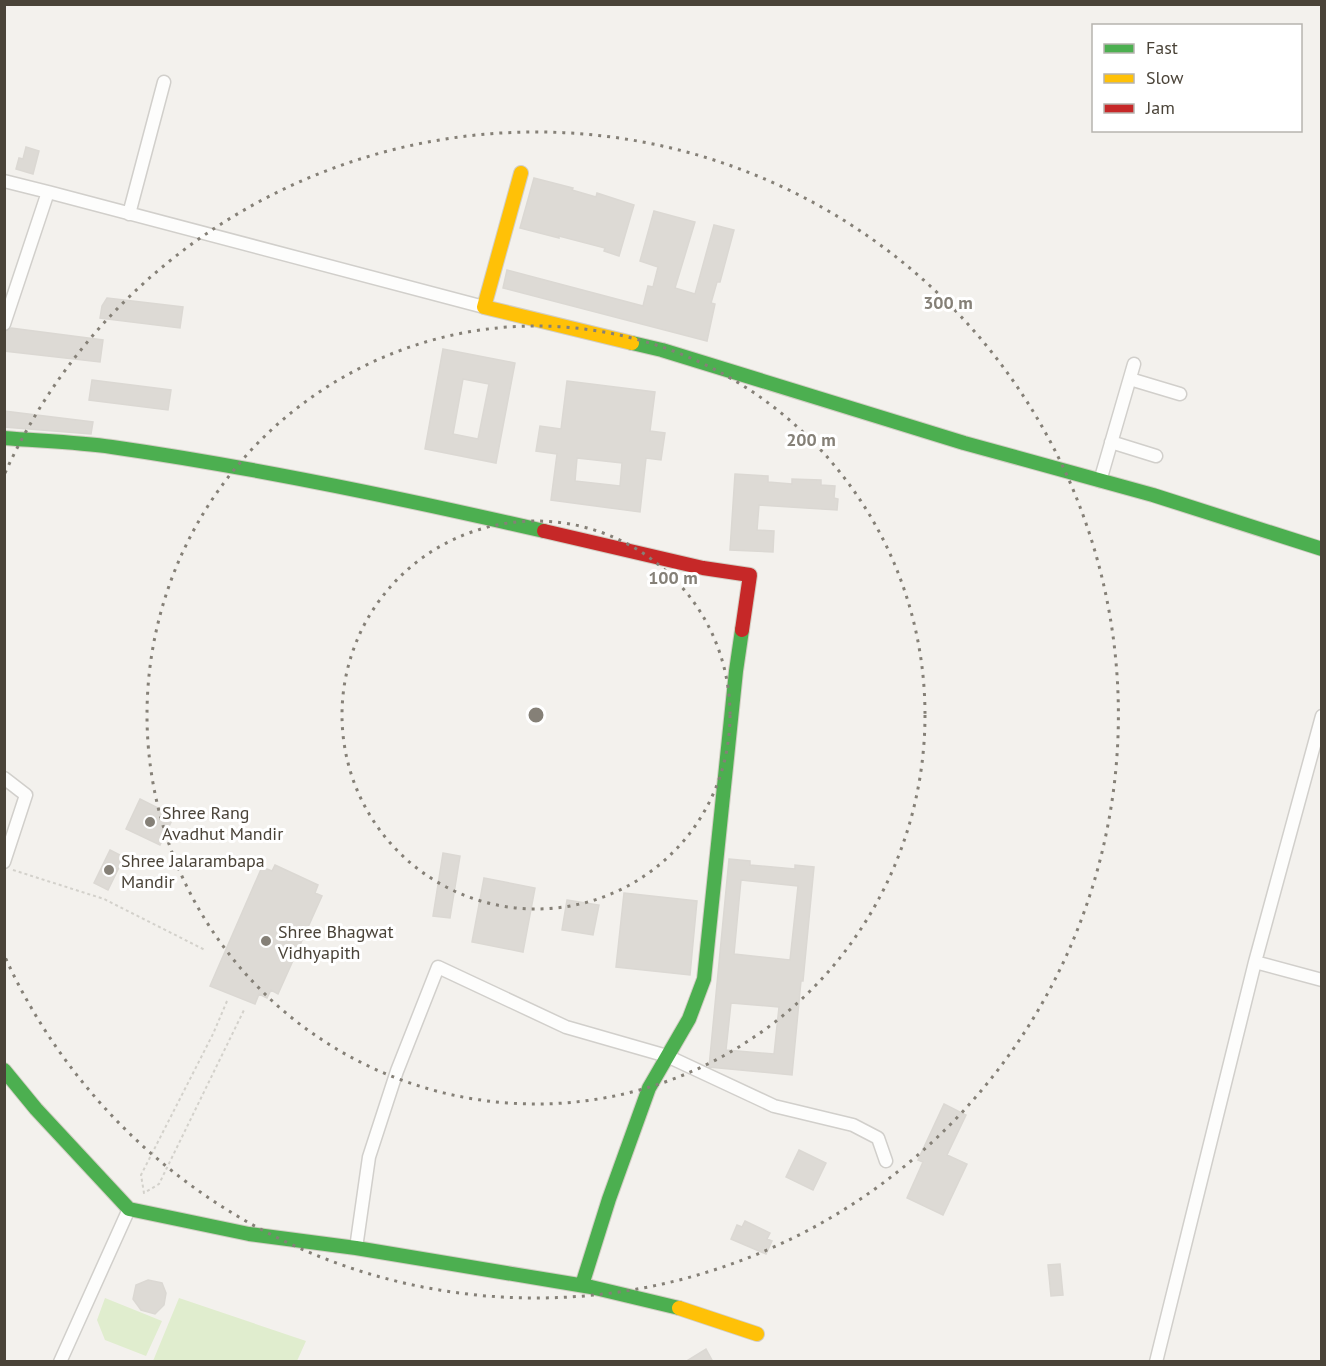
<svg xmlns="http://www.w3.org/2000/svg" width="1326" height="1366" font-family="'PT Sans',sans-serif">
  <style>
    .green { fill: #e0edce }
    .building { fill: #dddad5; stroke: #dbd8d3; stroke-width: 1.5; fill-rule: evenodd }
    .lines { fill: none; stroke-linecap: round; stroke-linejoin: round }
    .street-casing { stroke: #d1cfcb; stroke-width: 15 }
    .fast-casing { stroke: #d2cec4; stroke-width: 16 }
    .slow-casing { stroke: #d2cec4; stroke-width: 16 }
    .jam-casing { stroke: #d2cec4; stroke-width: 16 }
    .path { stroke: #d3d1cb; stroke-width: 2; stroke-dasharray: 3 3; stroke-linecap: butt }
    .street { stroke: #fdfdfc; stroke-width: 12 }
    .fast { stroke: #4caf50; stroke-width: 14 }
    .slow { stroke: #ffc107; stroke-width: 14 }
    .jam { stroke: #c62828; stroke-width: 14 }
    .ring { fill: none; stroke: #858077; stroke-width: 3; stroke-dasharray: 3 6 }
    .poi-dot { fill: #858077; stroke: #fff; stroke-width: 2 }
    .labels { text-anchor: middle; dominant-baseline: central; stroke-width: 6; stroke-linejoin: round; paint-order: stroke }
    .poi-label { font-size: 18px; fill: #4a4338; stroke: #fff; text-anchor: start }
    .centre { fill: #858077; stroke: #fff; stroke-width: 3 }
    .ring-label { font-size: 18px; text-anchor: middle; font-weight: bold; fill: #858077; stroke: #fff; stroke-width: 6; stroke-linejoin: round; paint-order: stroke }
  </style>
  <rect width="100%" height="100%" fill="#f3f1ed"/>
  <path class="green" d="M105,1298L162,1321L146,1356L105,1340L97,1320Z
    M179,1298L306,1341L297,1361H153Z"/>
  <path class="building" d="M26,147L39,151L33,174L16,169L19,158L23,159Z
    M534,178L573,188L572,190L596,197L597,193L634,205L619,256L604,251L605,248L559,236V238L520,228Z
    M654,211L695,222L675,288L695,294L714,225L734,230L720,282H717L711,303L715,304L707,341L503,288L507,270L643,306L648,286L653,287L658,267L640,261Z
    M107,298L183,307L180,328L100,318L102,306Z
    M11,328L103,340L100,362L4,351L5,332Z
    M443,349L515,363L496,463L425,449ZM463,379L489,384L478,439L453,434Z
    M92,380L171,390L168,410L89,400Z
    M567,381L655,392L650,431L665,433L661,460L646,458L640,512L551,500L557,454L536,451L540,426L561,429ZM577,458L622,463L620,486L575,481Z
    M4,411L93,422L91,434L4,427Z
    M735,474L768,476V482L792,484V479L821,480V485L835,486L834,498L838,499L837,510L759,505L757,530L774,531L773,552L730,550Z
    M140,799L174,816L160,845L126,829Z
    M110,850L124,857L108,890L94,883Z
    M443,853L460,856L450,918L433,916Z
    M729,859L750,861V865L795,869V865L814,867L803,981H801L792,1075L709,1067ZM741,880L798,886L790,960L734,954ZM731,1003L779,1007L774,1054L726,1050Z
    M275,865L318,885L315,893L322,896L278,994L271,990L267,998L259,994L255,1004L210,986L262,867L272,871Z
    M484,878L535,888L523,952L472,942Z
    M624,893L697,901L690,975L616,967Z
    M567,900L599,905L593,935L562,930Z
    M944,1104L966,1115L947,1155L967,1164L943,1215L907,1198L923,1162L918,1160Z
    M799,1150L826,1163L813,1190L786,1177Z
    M745,1221L770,1233L767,1239L772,1241L766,1254L731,1239L737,1225L742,1227Z
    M1060,1264L1063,1295L1051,1296L1048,1265Z
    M148,1280L162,1283L166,1293L164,1305L155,1314L141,1310L133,1299L136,1285Z
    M706,1349L713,1362H685Z"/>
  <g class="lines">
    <g class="street-casing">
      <path id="street" d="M4,181L48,192
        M129,214L164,82
        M4,324L48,192L484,307
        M1130,379L1180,394
        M1111,442L1156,456
        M1100,481L1134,364
        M4,778L26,795L4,862
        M1255,962L1322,716
        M356,1248L369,1157L397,1071L438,967L566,1027L667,1056L774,1106L853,1125L878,1138L886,1161
        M60,1362L129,1209
        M1156,1362L1255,962L1322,980"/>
    </g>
    <g class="fast-casing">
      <path id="fast" d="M632,343L662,350L964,443L1153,495L1322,549
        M4,438C40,441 77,442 112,447C258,468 401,498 544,531
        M4,1070L36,1109L129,1209L249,1234L356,1248L591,1287L679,1308
        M582,1285L609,1199L649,1088L689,1019L704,979L736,671L742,630"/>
    </g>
    <g class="slow-casing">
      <path id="slow" d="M521,173L484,307L632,343
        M679,1308L757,1334"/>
    </g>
    <g class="jam-casing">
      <path id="jam" d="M544,531L703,568L750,575L742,630"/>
    </g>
    <path class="path" d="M13,870L104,899L205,950
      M227,1001L213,1034L141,1175L144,1193L159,1184L244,1010"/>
    <use href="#street" class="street"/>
    <use href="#fast" class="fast"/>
    <use href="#slow" class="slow"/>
    <use href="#jam" class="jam"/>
  </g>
  <g class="ring">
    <circle cx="536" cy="715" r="194"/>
    <circle cx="536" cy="715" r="389"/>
    <path d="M5 473A583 583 0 1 1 5 957"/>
  </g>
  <g class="poi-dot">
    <circle cx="150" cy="822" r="6"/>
    <circle cx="109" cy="870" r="6"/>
    <circle cx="266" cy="941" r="6"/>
  </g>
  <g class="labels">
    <g class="poi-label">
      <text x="162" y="812">Shree Rang<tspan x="162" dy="21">Avadhut Mandir</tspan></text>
      <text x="121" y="860">Shree Jalarambapa<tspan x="121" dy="21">Mandir</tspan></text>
      <text x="278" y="931">Shree Bhagwat<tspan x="278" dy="21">Vidhyapith</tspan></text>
    </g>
  </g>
  <circle cx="536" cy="715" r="9" class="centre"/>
  <g class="ring-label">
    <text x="948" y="309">300 m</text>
    <text x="811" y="446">200 m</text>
    <text x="673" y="584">100 m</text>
  </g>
  <rect width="1326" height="1366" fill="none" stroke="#4a4338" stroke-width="12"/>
  <rect x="1092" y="24" width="210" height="108" fill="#ffffff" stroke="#b7b4af" stroke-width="1.5"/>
  <rect x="1104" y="44" width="30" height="9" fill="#4caf50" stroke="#b7b4af" stroke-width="1.5"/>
  <text x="1146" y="54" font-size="18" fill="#4a4338">Fast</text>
  <rect x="1104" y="74" width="30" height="9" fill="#ffc107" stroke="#b7b4af" stroke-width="1.5"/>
  <text x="1146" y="84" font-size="18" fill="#4a4338">Slow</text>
  <rect x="1104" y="104" width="30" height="9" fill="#c62828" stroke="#b7b4af" stroke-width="1.5"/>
  <text x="1146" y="114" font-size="18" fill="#4a4338">Jam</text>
</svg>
